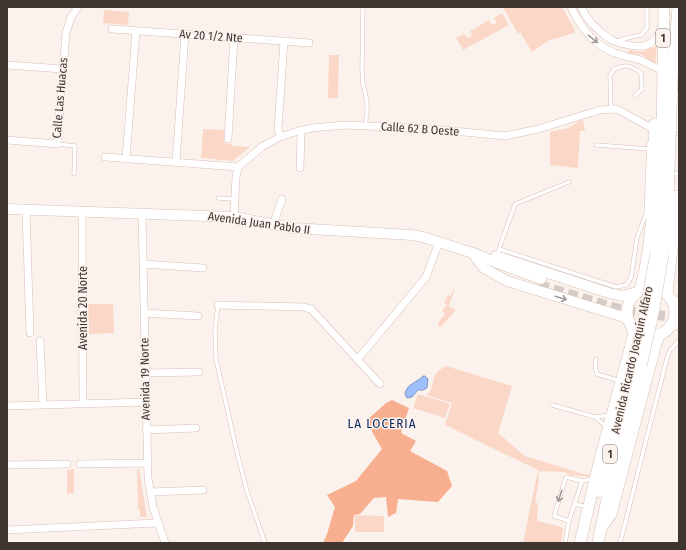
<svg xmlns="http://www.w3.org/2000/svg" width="686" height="550" font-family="'Fira Sans Condensed',sans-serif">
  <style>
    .green { fill: #fbd7c8 }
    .forest { fill: #f8af90 }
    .water { fill: #9dc0fd; stroke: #8196c0 }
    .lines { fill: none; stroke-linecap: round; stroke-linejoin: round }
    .secondary-tunnel { stroke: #d6ccc7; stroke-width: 10; stroke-dasharray: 10 5; stroke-linecap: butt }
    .lane-casing { stroke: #d7bfb5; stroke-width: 4.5 }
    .street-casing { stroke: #d7bfb5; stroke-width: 8 }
    .secondary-casing { stroke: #d7bfb5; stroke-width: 11 }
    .primary-casing { stroke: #d7bfb5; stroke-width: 12 }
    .lane { stroke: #fff; stroke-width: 3.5 }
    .street { stroke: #fff; stroke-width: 7 }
    .secondary { stroke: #fff; stroke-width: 10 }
    .primary { stroke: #fff; stroke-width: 11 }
    .primary-bridge-casing { stroke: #d7bfb5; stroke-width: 12; stroke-linecap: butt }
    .primary-bridge { stroke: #fff; stroke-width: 11 }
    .oneway { stroke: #9f9a98 }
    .labels { text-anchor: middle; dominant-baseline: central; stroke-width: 3; stroke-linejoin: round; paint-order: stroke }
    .shield { fill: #fcf2ed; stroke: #786e69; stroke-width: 1 }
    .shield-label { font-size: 11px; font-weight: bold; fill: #3f3531 }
    .street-label { font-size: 12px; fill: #3f3531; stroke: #fcf2ed }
    .neighbourhood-label { font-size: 13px; letter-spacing: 1px; fill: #0c285c; stroke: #fcf2ed }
  </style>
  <rect width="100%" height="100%" fill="#fcf2ed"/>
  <path class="green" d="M503,7H562L575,30L574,33L548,41L532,52L520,32L518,34Z
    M104,10L129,12L128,25L103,23Z
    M502,13L509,25L463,50L456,38L464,34L467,38L472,36L470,31L489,20L492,25L497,23L494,18Z
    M657,45L655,64L642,55L628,53L629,50C640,53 648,51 657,45Z
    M329,55H339L338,98H328Z
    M583,119L585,131H580L578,168L550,165V132L568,128Z
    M203,129L224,130V143L232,144V146L250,147L233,161L201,158Z
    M456,285L449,306L456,310L441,327L437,324L445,314L442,311L447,305L444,303L448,295L450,296Z
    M88,304H113L114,333L89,334Z
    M446,366L512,386L498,433L525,456L580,473L591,475V477L570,475L564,472L539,471L538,478L539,480L535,501L538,504L537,520L538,521L562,527L563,530L561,543H523L538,470L445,425L452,403L426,395L430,392C436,378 430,375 446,366Z
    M418,394L450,404L445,418L413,408Z
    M74,469V493L67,494V470Z
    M137,469H139L147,517H140V510H138Z
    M355,515L384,516V532H355Z"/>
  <path class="forest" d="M392,400L409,408L401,433L416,441L410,451L447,471L452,486L438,502L398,499L396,513L388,517L386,497L374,498L360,514L354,515L353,526L342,543H323L327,534L335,507L327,495L356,481L382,449L366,421L386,403Z"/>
  <path class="water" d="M423,376H425L428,379L427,388L423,390H418L412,397L407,398L405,394C407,383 417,383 423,376Z"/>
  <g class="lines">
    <path class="secondary-tunnel" d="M539,285L622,310L679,318"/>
    <g class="lane-casing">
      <path id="lane" d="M363,7L362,68L363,84L367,101V113L365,126
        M618,41L627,38L641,35L647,28V7
        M677,95L679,96
        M611,109L610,76L614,69C627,64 630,65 641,73L642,89L635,96
        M678,120H679
        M678,134H679
        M57,144L75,146L74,174
        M596,145L649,149
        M676,174L679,172
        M218,198L235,199
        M499,249L515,204L569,182
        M498,255L499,249L616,287L626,285L631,278L637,238L646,214L649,143L652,141
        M218,305L215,330L216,359L236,448L247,491L265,543
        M596,359L595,366L597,374L620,381
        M552,405L595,417L611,415
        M595,417L607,427
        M575,504L587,507
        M569,521L554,516L566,477L582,481
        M565,543L569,521L582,481L592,479
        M620,543L667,358L670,350L679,341"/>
    </g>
    <g class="street-casing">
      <path id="street" d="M571,7C583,32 597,49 624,56C630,58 635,58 640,60C648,63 654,68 663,70
        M581,7C587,20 598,31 610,39C614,42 620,43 624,44C642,49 654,47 662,29
        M112,29L309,43
        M7,65L63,69
        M280,137L278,129L284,41
        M228,139L234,38
        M7,140L57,144L66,33L71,17L78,7
        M105,157L238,167
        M126,159L136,31
        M176,162L185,34
        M300,168L301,130
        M26,210L30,333
        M82,212L83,404
        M142,214L148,478L153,507L165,543
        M234,217L236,177L238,167L263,146L280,137L295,132L312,128L345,125L433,129L505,136L538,129L600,110L617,109L655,130
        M273,225L282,199
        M143,264L203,268
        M218,305L303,307L311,309L380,384
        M144,313L198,316
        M40,341L43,405
        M358,359L426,277L439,242
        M145,373L199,372
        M7,406L146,402
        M146,430L196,428
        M80,464L147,463
        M7,465L67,464
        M150,492L203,490
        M7,530L157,523"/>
    </g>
    <g class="secondary-casing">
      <path id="secondary" d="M7,209L234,217L293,228L412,235L423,237L476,254L497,263L541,279
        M496,256L609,293L622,296L637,292
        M476,258L484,268L507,281L627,318
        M672,300L679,303
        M671,325L679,324"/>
    </g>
    <g class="primary-casing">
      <path id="primary" d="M656,253L661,195L664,7
        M663,254L667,227L672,81L678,7
        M627 312a24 24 0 1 1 48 0a24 24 0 1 1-48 0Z
        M640,290C655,237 653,179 655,124
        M667,293L674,232L676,196
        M600,492L627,388
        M600,530L611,514L656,343L660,334
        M580,543L600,459L634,334L631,325
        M598,543L611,480L641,366"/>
    </g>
    <use href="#lane" class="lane"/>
    <use href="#street" class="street"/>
    <use href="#secondary" class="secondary"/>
    <use href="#primary" class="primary"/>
    <g class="primary-bridge-casing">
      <path id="primary-bridge" d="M633,364L642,328L656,253
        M641,366L653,314L663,254"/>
    </g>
    <use href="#primary-bridge" class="primary-bridge"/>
  </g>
  <defs><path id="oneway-shaft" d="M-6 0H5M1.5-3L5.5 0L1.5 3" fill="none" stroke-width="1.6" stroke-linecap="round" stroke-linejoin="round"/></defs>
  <g class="oneway">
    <use href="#oneway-shaft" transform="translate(593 39) rotate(39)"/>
    <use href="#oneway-shaft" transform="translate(561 298) rotate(17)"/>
    <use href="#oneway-shaft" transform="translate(560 496) rotate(107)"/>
  </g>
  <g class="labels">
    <g class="shield">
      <rect x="656" y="29" width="14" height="18" rx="3"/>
      <rect x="603" y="445" width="14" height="18" rx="3"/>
    </g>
    <g class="shield-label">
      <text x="663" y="38">1</text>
      <text x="610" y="454">1</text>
    </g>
    <g class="street-label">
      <text transform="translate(211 36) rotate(4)">Av 20 1/2 Nte</text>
      <text transform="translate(60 98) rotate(-85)">Calle Las Huacas</text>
      <text transform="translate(420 129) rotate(4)">Calle 62 B Oeste</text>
      <text transform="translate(259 223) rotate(8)">Avenida Juan Pablo II</text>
      <text transform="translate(83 308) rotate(-90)">Avenida 20 Norte</text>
      <text transform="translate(632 360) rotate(-77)">Avenida Ricardo Joaquín Alfaro</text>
      <text transform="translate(145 379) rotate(-91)">Avenida 19 Norte</text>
    </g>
    <g class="neighbourhood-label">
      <text x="382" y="423">LA LOCERIA</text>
    </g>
  </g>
  <rect width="686" height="550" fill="none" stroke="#3f3531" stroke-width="16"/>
</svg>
